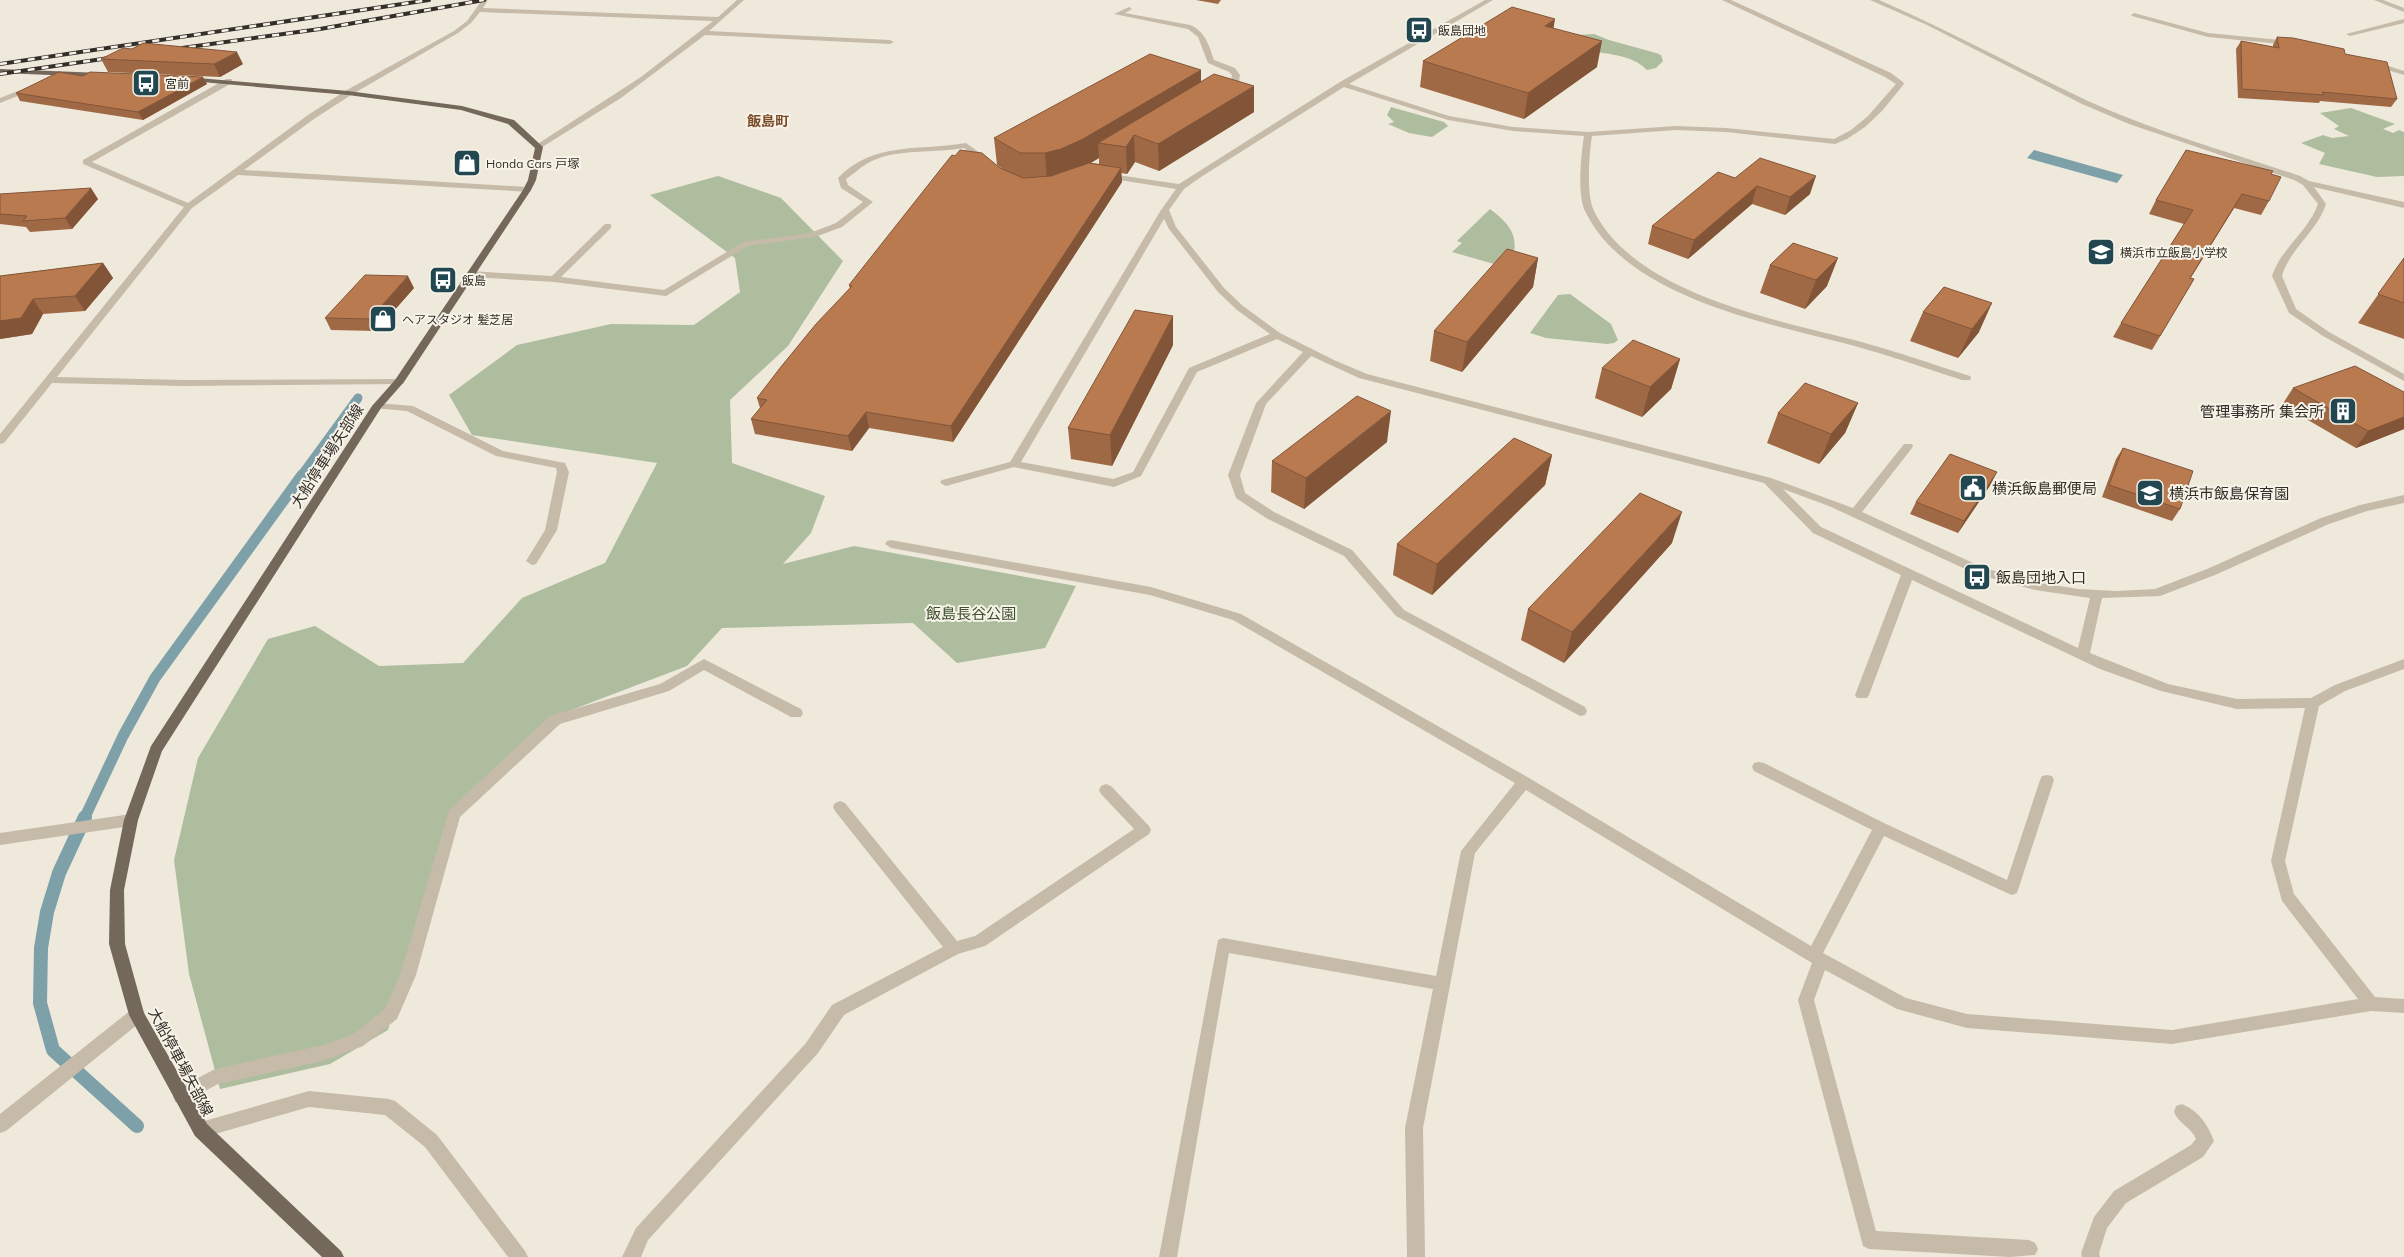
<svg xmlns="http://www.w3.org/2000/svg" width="2404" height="1257" font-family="Mulish,'Noto Sans JP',sans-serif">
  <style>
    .green { fill: #adbd9e }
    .water { fill: #7ea1a9 }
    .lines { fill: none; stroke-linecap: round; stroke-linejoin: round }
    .stream-far2 { stroke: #7ea1a9; stroke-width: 9 }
    .stream-far1 { stroke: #7ea1a9; stroke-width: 11 }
    .stream { stroke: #7ea1a9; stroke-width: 14 }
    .minor { fill: #c6bba9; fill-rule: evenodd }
    .major { fill: #74685b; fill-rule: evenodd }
    .rail-casing { stroke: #342e28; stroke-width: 4 }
    .rail { stroke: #f7f3e8; stroke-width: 2.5; stroke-dasharray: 7; stroke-linecap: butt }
    .wall { fill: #a06945; fill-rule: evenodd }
    .shaded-wall { fill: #825538 }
    .building { fill: #ba7a50; stroke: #825538 }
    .labels { text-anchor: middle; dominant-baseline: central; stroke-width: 4; stroke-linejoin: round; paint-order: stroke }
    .far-poi-label { font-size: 12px; fill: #342e28; stroke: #f7f3e8; text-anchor: start }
    .far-neighbourhood-label { font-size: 14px; font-weight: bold; fill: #7b4a29; stroke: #f7f3e8 }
    .poi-label { font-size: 15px; fill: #342e28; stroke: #f7f3e8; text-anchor: start }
    .street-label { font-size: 15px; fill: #342e28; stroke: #f7f3e8 }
    .park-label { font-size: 15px; fill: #3e502f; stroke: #f7f3e8 }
  </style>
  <rect width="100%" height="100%" fill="#efe9dc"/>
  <path class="green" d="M1594,34L1609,40L1656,53L1661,55L1663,61L1656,68L1647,70C1632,54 1605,54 1584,50L1576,35Z
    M1391,107L1444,122L1448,126L1432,137L1409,133L1388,124L1394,122L1387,115Z
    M2351,108L2395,124L2383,129L2393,133L2399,130L2404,132V176L2377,177L2319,164L2325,153L2301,143L2323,135L2332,138L2349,136L2334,129L2339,126L2320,113Z
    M718,176L781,198L843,261L788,346L730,400L732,463L825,496L811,533L783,564L854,546L1076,586L1045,648L957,663L913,623L722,628L687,666L553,717L450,812L416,922L388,1030L330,1064L220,1089L189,974L174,860L198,758L268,639L315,626L379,666L463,663L522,598L605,563L657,463L472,435L449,395L517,345L611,324L694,325L740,292L735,258L650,195Z
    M1490,209C1513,226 1522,241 1508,268L1452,252L1462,243L1457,241Z
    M1570,294L1611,324L1618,340L1614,343L1607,344L1546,338L1530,333L1558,295Z"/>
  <path class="water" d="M2034,150L2123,175L2117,183L2027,158Z"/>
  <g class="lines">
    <path class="stream-far2" d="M301,476L358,398"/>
    <path class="stream-far1" d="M84,819L123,736L155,678L302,475"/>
    <path class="stream" d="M85,817L59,873L47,912L41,948L40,1003L53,1050L137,1126"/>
    <path class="minor" d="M482,0H488L483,8L718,17L737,0H744L709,31L890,40L894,42L890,44L705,35L621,98L539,149L535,147L536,145L641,77L713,21L480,12L471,23L458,33L351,95L314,119L244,170L527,187L531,190L530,192L238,175L192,208L57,377L184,380L399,379L404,382L403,384L184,386L52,383L4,443L0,444V434L184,207L83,164V160L226,79H232V83L92,162L188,203L308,115L345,91L454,31L467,21Z
      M1485,0H1493L1349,84L1449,116L1513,127L1588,132L1676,126L1726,128L1834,139L1851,130L1868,116L1896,84L1885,77L1722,0H1731L1891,73L1903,82L1904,84L1882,111L1865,127L1847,139L1835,144L1726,132L1676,130L1592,136C1589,155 1586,194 1594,211C1635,294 1777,320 1858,341C1895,351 1932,364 1970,376L1971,378L1970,380H1962C1925,368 1888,355 1851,345C1767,323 1627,298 1585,211C1577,194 1581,155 1584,136L1513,131L1448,120L1344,87L1201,177L1184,189L1169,210L1176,227L1224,288L1243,306L1280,333L1334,360L1367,374L1771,478L1853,508L1904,444H1912L1913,446L1912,448L1862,512L1984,568L2035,582L2078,589L2116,591L2155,589L2207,569L2321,518L2360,505L2404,495V503L2367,511L2329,524L2215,575L2160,596L2102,598L2090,653L2168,684L2237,699L2311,698L2335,685L2404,659V669L2345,691L2319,706L2285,861L2294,894L2375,997L2404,999V1013L2371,1011L2172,1044L1967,1028L1897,1009L1825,970L1814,1000L1876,1231L2029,1240L2035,1243L2038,1249L2035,1255L2010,1257L1869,1249L1863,1246L1798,1000L1812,963L1526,790L1475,853L1423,1128L1425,1257H1407L1405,1128L1433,989L1229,953L1177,1257H1159L1218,940L1223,938L1436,976L1461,851L1515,783L1233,620L1150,595L891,548L885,544L887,541L891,540L1151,587L1241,614L1529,778L1811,946L1872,830L1754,771L1752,767L1754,763L1759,762L1764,763L1886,824L2007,880L2040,780L2042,776L2047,775L2052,776L2054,780L2017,893L2012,895L2007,893L1884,836L1823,953L1906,998L1967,1014L2172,1030L2358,999L2282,901L2271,861L2305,708L2237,709L2161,691L2100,669L1912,580L1869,695L1867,698H1857L1855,695L1901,575L1813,533L1764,483L1359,378L1311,356L1266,404L1240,475L1245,493L1274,512L1352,550L1404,610L1585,707L1587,711L1585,715L1580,716L1396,616L1344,556L1266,518L1236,498L1228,475L1256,403L1303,352L1277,339L1197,372L1141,476L1114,487L1014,467L946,486L942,484L940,482L942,480L1010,462L1161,210L1176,189L1107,178L1103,175L1104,173L1179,184L1340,82ZM1164,219L1169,229L1218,292L1237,310L1270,334L1189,368L1133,472L1113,479L1021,462ZM1783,489L1829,506L1976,574L2035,590L2090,598L2078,648L1821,527Z
      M1870,0H1879C1950,31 2018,68 2088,101C2156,132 2229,152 2300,176L2309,181L2404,202V208L2314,187L2326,204C2317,232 2290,248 2282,276L2296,309L2329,332L2404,374V381L2323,336L2289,313L2272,276C2281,248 2308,232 2318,204L2303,185L2294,180L2129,124L2082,104L1927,25Z
      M2374,0H2383L2404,8V12Z
      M1129,7L1132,9L1125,13L1190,25C1205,31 1209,45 1214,60L1235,68L1240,75L1239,81L1225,90H1219V86L1231,80L1232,75L1229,72L1208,63L1198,37L1188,29L1114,14Z
      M2134,13L2208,33L2290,41L2294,43L2290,45L2208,37L2132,16L2131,15Z
      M2404,19V23L2350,36L2346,34Z
      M2373,61L2404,71V75L2370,65L2369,63Z
      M28,87L35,89L0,103V98Z
      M966,143L990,160V164H984L964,148C937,153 895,149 872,161C863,165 855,173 846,179L848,185L873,202L842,227L815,237L748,246L666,296L554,282L471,277L466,274L471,271L552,276L605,224H611V228L561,277L664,290L743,242L810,233L836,223L863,202L841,188L838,178C873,141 921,151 966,143Z
      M377,403L413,406L503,451L565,463L569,472L557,530L536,564L532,565L526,561L545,530L557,472L556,468L496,456L407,411L373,408L372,406Z
      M704,659L801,709L803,713L801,717H791L704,670L669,691L560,724L460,817L416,975L397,1019L363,1046L323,1061L218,1084L181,1104L175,1102L173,1096L175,1090L215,1069L323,1045L352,1035L385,1009L400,975L449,810L550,716L660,684Z
      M1106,784L1111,786L1149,826L1151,830L1149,834L985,946L958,954L844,1015L818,1053L648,1240L641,1257H622L636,1228L806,1043L832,1005L943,947L835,811L833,807L835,803L840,801L845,803L957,941L975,936L1134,829L1101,794L1099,790L1101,786Z
      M131,814L136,816L138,820L136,824L131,826L0,845V833Z
      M137,1008L143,1010L145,1015L143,1020L6,1131L0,1133V1114L131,1010Z
      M309,1091L389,1099L395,1101L437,1135L525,1251L528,1257H508L425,1147L385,1115L309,1107L201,1138L195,1136L192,1130L195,1124L201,1122Z
      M2182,1104C2199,1111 2208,1125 2214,1141L2203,1157L2126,1203L2107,1228L2099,1253L2100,1257H2082L2081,1253L2094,1217L2114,1191L2191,1145L2196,1139C2192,1128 2178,1123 2174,1112L2176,1106Z"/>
    <path class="major" d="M0,69L102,73L106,75L102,77L0,73Z
      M187,77L348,91L462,106L514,120L543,147L536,180L531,190L404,382L381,408L162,751L138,820L124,890L125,944L144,1013L207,1124L341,1251L344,1257H322L195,1136L129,1015L109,944L110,890L124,820L151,746L372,406L395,380L523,190L528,180L535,148L508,124L461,110L348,95L190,81L186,79Z"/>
    <g class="rail-casing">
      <path id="rail" d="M175,49L320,29L484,0
        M0,64L429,0
        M0,74L116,57"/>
    </g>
    <use href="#rail" class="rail"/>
  </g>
  <path class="wall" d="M1196,0H1221L1218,4Z
    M1554,28L1597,67L1524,119L1420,87L1423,61Z
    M2277,37L2345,54L2397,99L2391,107L2320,101L2319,103L2238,98L2236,49L2241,41L2273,47V45Z
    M101,59L243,64L220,77L108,72Z
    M83,76L207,84L143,120L20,101L16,93Z
    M1201,81L1254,112L1159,171L1135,162L1127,174L1121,173L1122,182L953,442L869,428L852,451L755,434L751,419L760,408L757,398L850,289L849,285L1000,168L1004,170L997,165L994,138ZM1099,158V164L1091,163Z
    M2271,174L2269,201L2261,215L2234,208L2190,278L2194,279L2152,350L2113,337L2121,323L2184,224L2149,214L2156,200Z
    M1735,178L1810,194L1785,215L1752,204L1688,259L1648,244L1652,226Z
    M0,194L98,199L72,229L30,232L26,227L0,224Z
    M1793,243L1827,286L1805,309L1760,293L1770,265Z
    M1538,258L1533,287L1462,372L1430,361L1434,331Z
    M2404,258V339L2358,323Z
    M103,263L113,278L85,311L43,314L32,334L0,339V276Z
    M1944,287L1979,332L1958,358L1910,341L1923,312Z
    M414,288L376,331L331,330L325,318Z
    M1173,345L1112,466L1071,459L1068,428Z
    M1680,359L1671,389L1642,417L1595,398L1602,368Z
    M2293,388L2404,392V429L2356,448L2282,405Z
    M1858,403L1845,433L1819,464L1767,443L1778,413Z
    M1387,442L1304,509L1271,492L1272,461Z
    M2123,448L2180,509L2172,521L2102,497L2116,459Z
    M1552,455L1545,485L1432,595L1393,575L1397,544Z
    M1991,484L1958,533L1910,514L1916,502Z
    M1672,543L1564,663L1521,640L1528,609Z"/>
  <path class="shaded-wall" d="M1555,19L1551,44L1545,26Z
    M1602,41L1597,67L1524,119L1528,93Z
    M237,52L243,64L220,77L214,64Z
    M1201,70V96L1134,135L1135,162L1127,174L1126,147L1098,143L1099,158L1085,166L1047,181L1045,153Z
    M203,77L207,84L143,120L138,112Z
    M1254,86V112L1159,171L1158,144Z
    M1121,168L1122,182L953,442L951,426Z
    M1816,176L1810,194L1785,215L1790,197Z
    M1757,186L1752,204L1688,259L1694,240Z
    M91,188L98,199L72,229L65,218Z
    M2242,194L2234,208L2182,292L2190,278Z
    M1538,258L1533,287L1462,372L1467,342Z
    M1838,258L1827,286L1805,309L1816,280Z
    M103,263L113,278L85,311L75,296Z
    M408,276L414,288L376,331L370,319Z
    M33,299L43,314L32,334L0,339V321Z
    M1992,303L1979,332L1958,358L1972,329Z
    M1173,316V345L1112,466L1110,435Z
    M1680,359L1671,389L1642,417L1650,387Z
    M1858,403L1845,433L1819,464L1831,434Z
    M1391,411L1387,442L1304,509L1306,478Z
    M866,412L869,428L852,451L848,436Z
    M2404,417V429L2356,448L2368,431Z
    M1552,455L1545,485L1432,595L1437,564Z
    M1997,472L1991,484L1958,533L1964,521Z
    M1682,512L1672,543L1564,663L1572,632Z"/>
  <path class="building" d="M1512,7L1555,19L1545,26L1602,41L1528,93L1423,61Z
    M2277,37L2293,38L2344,49L2345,54L2387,62L2397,99L2322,92L2324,95L2242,89L2241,41L2279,48Z
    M143,43L237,52L214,64L101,59L123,48L132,49Z
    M1150,54L1201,70L1083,139L1061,149L1045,153H1020L994,138Z
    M59,72L83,76L90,72L203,77L138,112L16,93Z
    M1214,74L1254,86L1158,144L1134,135L1126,147L1098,143Z
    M960,150L982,153L1000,168L1023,178L1051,176L1089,163L1121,168L951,426L866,412L848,436L751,419L767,400L757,398L780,368L816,324L852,286L849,285L940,170L952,155L955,156Z
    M2186,150L2273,171L2271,174L2281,177L2269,201L2242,194L2190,278L2194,279L2160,336L2121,323L2193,210L2156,200Z
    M1760,158L1816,176L1790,197L1757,186L1694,240L1652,226L1718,172L1735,178Z
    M91,188L65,218L23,221L27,216L0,214V194Z
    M1793,243L1838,258L1816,280L1770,265Z
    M1507,249L1538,258L1467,342L1434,331Z
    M2404,258V303L2378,294Z
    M103,263L75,296L33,299L21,318L0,321V276Z
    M365,275L408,276L370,319L325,318Z
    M1944,287L1992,303L1972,329L1923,312Z
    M1135,310L1173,316L1110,435L1068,428Z
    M1633,340L1680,359L1650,387L1602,368Z
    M2355,366L2404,392V417L2368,431L2293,388Z
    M1805,383L1858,403L1831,434L1778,413Z
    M1357,396L1391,411L1306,478L1272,461Z
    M1514,438L1552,455L1437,564L1397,544Z
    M2123,448L2193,471L2180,509L2109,485Z
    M1950,454L1997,472L1964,521L1916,502Z
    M1640,493L1682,512L1572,632L1528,609Z"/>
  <defs>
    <g id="bus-square" transform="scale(1.4375)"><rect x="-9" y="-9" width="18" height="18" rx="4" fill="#224751" stroke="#f7f3e8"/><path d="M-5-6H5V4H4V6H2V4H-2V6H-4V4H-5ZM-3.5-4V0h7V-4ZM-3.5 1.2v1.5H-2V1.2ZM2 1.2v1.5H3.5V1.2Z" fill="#fff"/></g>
    <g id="shop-square" transform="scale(1.4375)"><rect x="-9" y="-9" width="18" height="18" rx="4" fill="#224751" stroke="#f7f3e8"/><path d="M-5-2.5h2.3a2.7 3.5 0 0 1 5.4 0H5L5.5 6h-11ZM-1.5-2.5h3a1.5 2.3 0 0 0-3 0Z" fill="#fff"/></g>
    <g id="school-square" transform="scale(1.4375)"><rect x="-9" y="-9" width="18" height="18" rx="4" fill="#224751" stroke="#f7f3e8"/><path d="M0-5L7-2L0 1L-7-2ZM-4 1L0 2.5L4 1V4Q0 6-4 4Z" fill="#fff"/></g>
    <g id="building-square" transform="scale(1.4375)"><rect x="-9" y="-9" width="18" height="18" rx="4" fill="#224751" stroke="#f7f3e8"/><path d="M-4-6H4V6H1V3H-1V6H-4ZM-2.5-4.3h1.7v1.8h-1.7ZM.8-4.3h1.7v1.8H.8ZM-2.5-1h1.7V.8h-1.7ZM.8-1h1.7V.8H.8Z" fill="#fff"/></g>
    <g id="civic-square" transform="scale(1.4375)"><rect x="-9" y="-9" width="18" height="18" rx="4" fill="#224751" stroke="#f7f3e8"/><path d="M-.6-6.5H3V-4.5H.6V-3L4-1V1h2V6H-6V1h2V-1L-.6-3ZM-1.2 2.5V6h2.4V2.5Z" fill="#fff"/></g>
  </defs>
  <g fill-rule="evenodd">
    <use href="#bus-square" x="1419" y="30"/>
    <use href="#bus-square" x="146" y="83"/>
    <use href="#shop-square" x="467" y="163"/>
    <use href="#school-square" x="2101" y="252"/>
    <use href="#bus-square" x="443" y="280"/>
    <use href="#shop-square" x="383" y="319"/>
    <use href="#building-square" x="2343" y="411"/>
    <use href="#civic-square" x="1973" y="488"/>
    <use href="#school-square" x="2150" y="493"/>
    <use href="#bus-square" x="1977" y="577"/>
  </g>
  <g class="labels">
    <g class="far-poi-label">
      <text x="1438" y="30">飯島団地</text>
      <text x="165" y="83">宮前</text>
      <text x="486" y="163">Honda Cars 戸塚</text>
      <text x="2120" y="252">横浜市立飯島小学校</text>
      <text x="462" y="280">飯島</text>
      <text x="402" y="319">ヘアスタジオ 髪芝居</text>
    </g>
    <g class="far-neighbourhood-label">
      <text x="768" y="121">飯島町</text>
    </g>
    <g class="poi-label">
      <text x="2324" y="411" text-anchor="end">管理事務所 集会所</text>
      <text x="1992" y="488">横浜飯島郵便局</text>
      <text x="2169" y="493">横浜市飯島保育園</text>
      <text x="1996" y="577">飯島団地入口</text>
    </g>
    <g class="street-label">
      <text transform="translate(327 456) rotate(-57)">大船停車場矢部線</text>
      <text transform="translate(181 1062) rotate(62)">大船停車場矢部線</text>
    </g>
    <g class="park-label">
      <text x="971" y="613">飯島長谷公園</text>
    </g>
  </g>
</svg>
